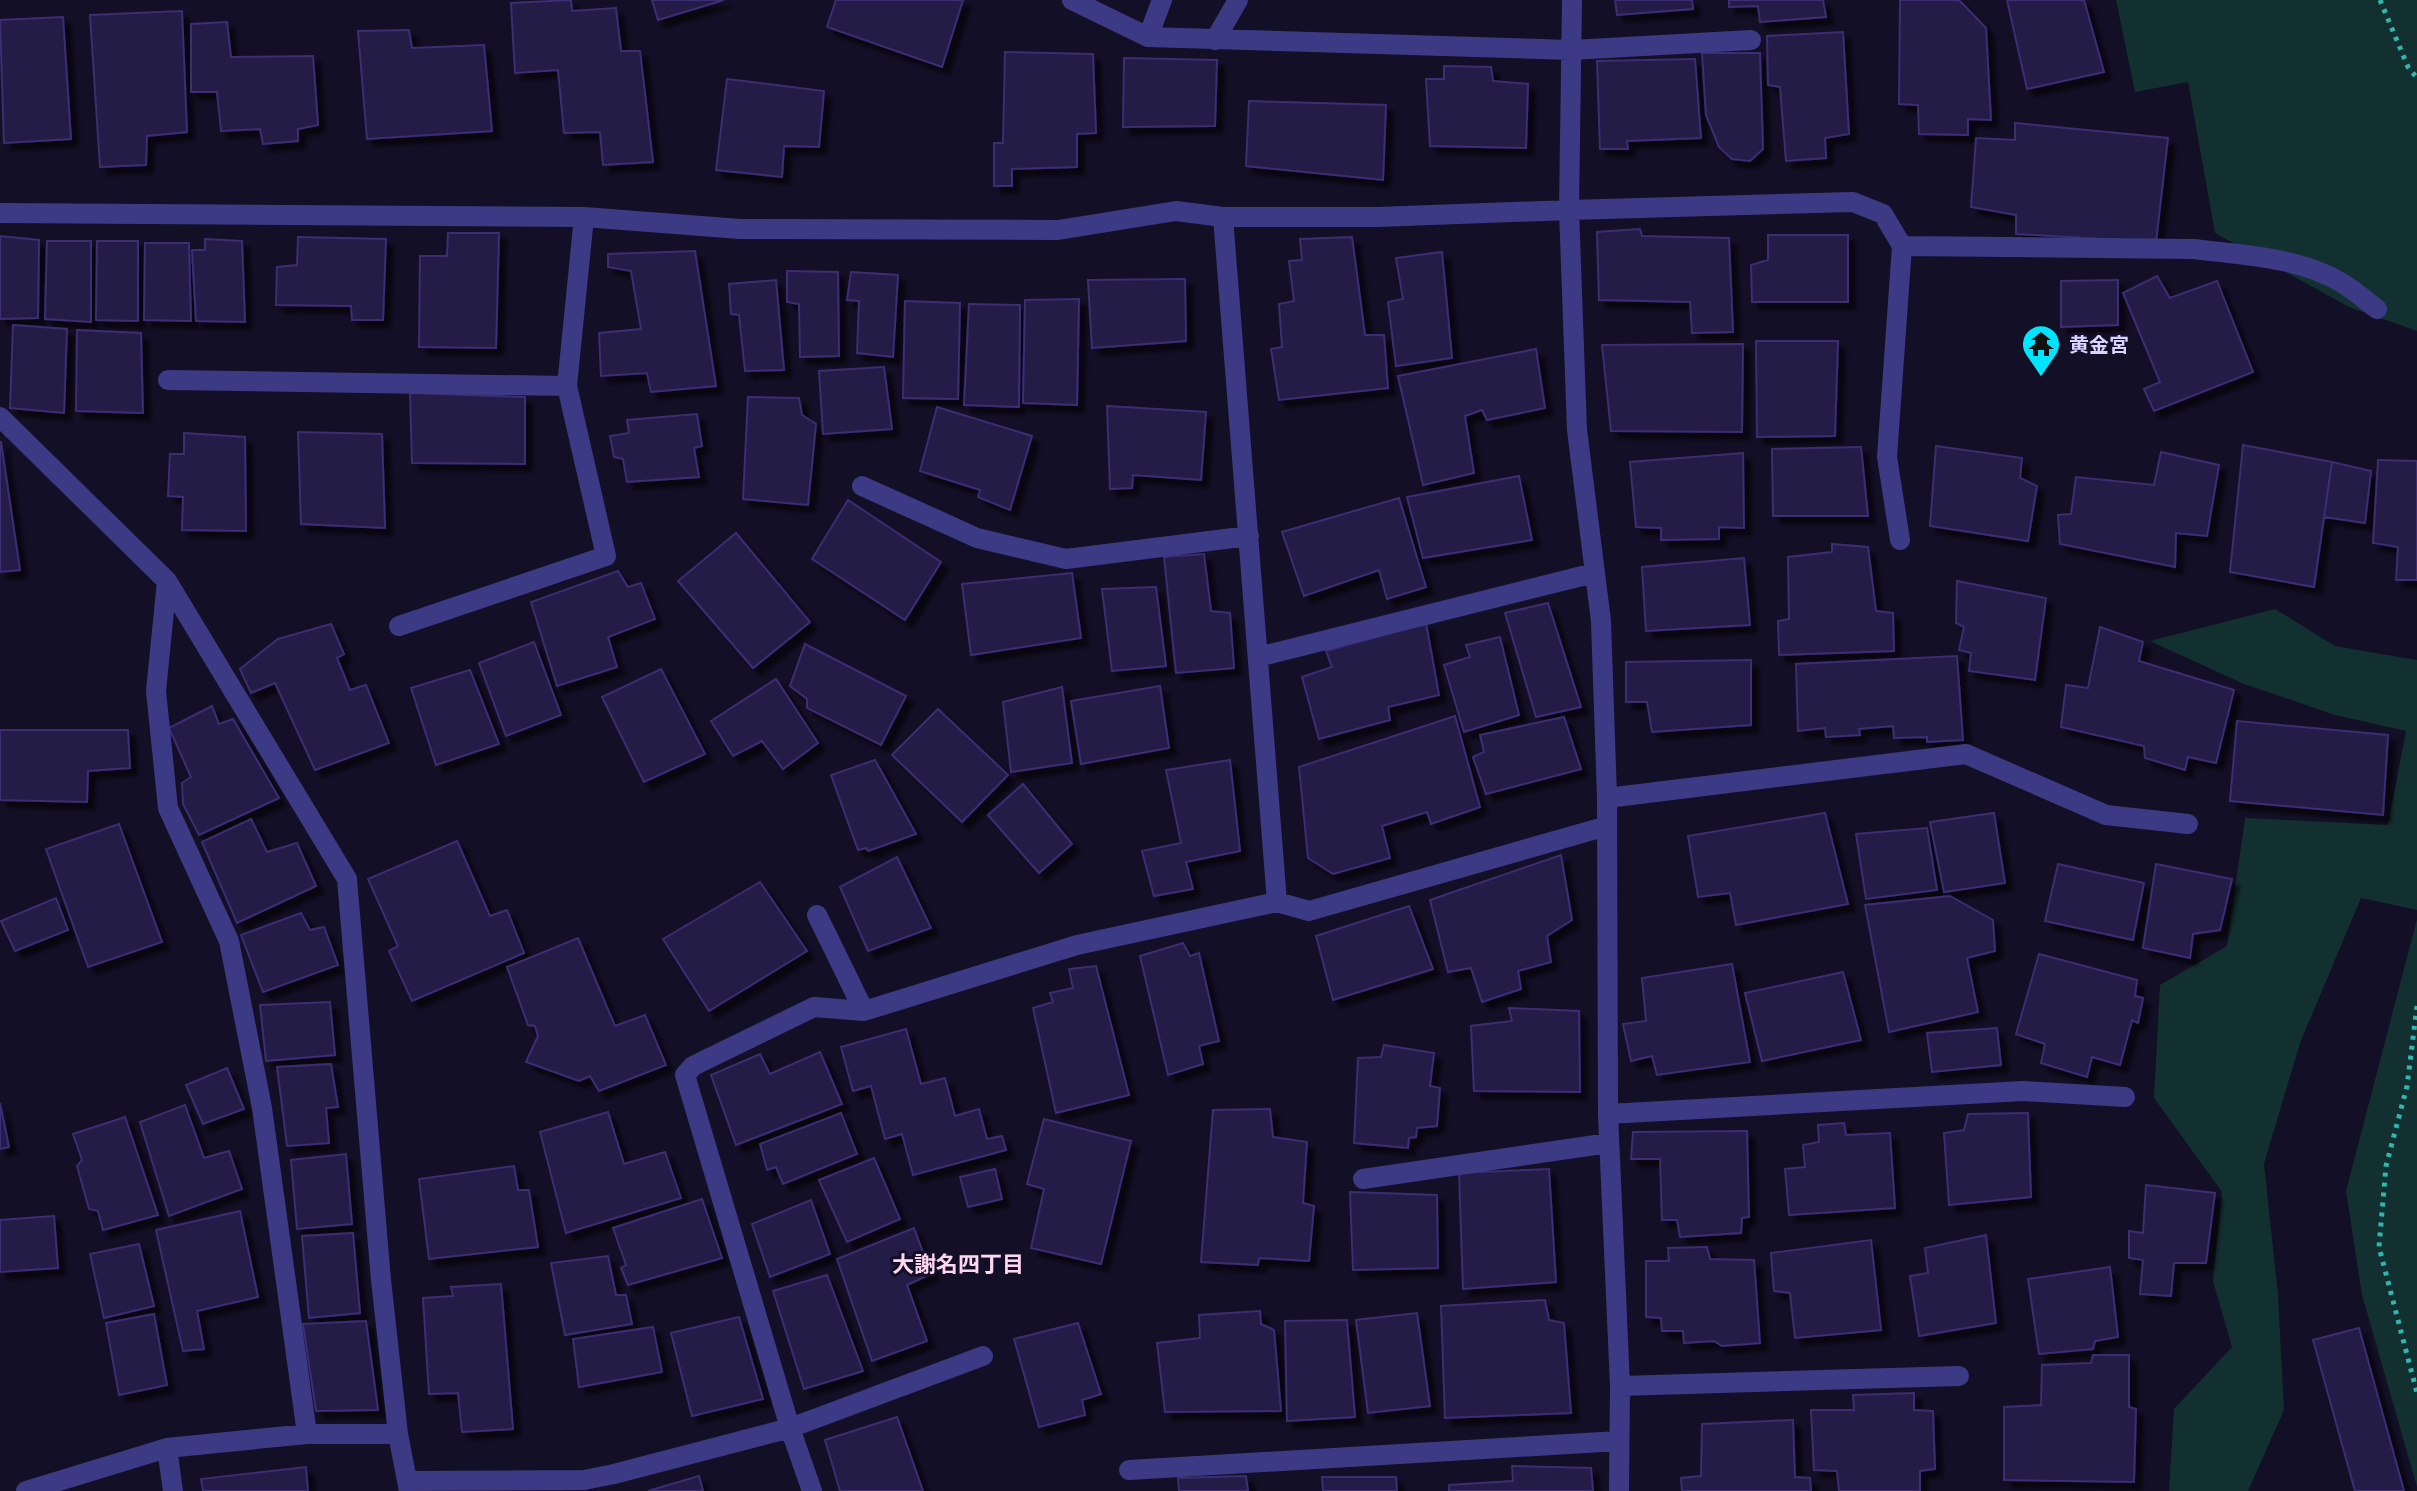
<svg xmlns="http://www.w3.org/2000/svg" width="2417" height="1491" font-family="'Noto Sans','Noto Sans JP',sans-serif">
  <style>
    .green { fill: #12302f }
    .building { fill: #241b47; stroke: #3b2d73; stroke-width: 2; filter: url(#shadow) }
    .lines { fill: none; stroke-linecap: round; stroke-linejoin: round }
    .path { stroke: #2fb8b0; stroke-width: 5; stroke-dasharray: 4 6; stroke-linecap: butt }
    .lane { stroke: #3d3a85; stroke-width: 20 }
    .street { stroke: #3d3a85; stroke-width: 20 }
    .labels { text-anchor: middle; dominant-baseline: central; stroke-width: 6; stroke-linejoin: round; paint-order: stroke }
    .poi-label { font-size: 20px; font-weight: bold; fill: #d9d4ff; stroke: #130f26; text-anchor: start }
    .neighbourhood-label { font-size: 22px; font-weight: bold; fill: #ffd6f0; stroke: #130f26 }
  </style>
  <defs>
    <filter id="shadow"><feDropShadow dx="7" dy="7" stdDeviation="2" flood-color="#0009"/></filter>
  </defs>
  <rect width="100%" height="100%" fill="#130f26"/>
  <path class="green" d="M2116,0H2417V331L2349,307L2215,233L2188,82L2135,92Z
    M2275,609L2335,646L2417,660V910L2361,898L2300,1043L2264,1164L2278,1295L2284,1410L2248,1491H2169L2174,1409L2232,1347L2213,1281L2222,1192L2154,1098L2160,985L2227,946L2245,818L2388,825L2406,731L2335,715L2244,684L2150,641Z
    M2417,919V1487L2362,1295L2346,1191Z"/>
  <path class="building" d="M571,0L572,11L616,8L621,51H640L653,162L603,165L600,132L564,133L558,70L515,73L511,3Z
    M652,0H724L658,20Z
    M836,0H963L942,67L827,27Z
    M1615,0H1692L1693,9L1617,15Z
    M1729,0H1823L1826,17L1760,22L1758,6L1729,7Z
    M1900,0H1959L1986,28L1991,120L1968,119V135L1919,134L1918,105L1899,104Z
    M2007,0H2084L2104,72L2027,89Z
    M182,11L187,132L147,136L146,165L100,167L90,15Z
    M63,17L71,139L4,143L0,20Z
    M227,22L231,57L313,56L318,125L298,129V141L263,144L260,129L221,131L217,92H191V24Z
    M409,30L412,48L484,45L492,131L367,139L358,31Z
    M1843,32L1849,134L1825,138L1826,158L1786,161L1780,87L1768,85L1767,36Z
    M1005,52L1093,54L1096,133L1077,134V167L1012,169V186H994V143H1003Z
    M1702,53H1760L1763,149L1750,161L1732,159L1719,147L1706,115Z
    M1124,58L1217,60L1215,126L1123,127Z
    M1695,59L1701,138L1627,141L1628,149H1600L1597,61Z
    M1444,66L1491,67L1493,81L1528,84L1526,148L1430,146L1426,79H1444Z
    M727,79L824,91L819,147L784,146L782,177L716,170Z
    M1249,101L1386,105L1383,180L1246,166Z
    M2015,123L2168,138L2156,242L2016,234V215L1971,207L1976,138L2015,140Z
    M1640,229L1642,236L1729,238L1733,332L1692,333L1690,302L1599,300L1597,232Z
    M448,233H499L496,348L419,347L420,256H447Z
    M1768,235H1848V302H1752L1751,265L1768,260Z
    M0,236L39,240L38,318L0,319Z
    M298,237L386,239L383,320H352L351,306L276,305L277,267L297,265Z
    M1352,237L1365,335H1384L1388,388L1279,400L1271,349L1282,347L1279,304L1294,301L1289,261L1302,260L1300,239Z
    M205,239L242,241L245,322L196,321L192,250H205Z
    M47,241H91V322L45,319Z
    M97,241H138V321L96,320Z
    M145,243H189L191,321L144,320Z
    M695,251L716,386L651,392L647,373L601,376L599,333L641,329L631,271L608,267V254Z
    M1442,252L1452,358L1396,366L1388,302L1403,299L1396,258Z
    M787,271L838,272L839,356L800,357L799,304L787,302Z
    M851,272L898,275L893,357L857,353L859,301L847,300Z
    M2157,276L2170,298L2217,281L2253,372L2154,411L2144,389L2160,382L2123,293Z
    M1185,279L1186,341L1092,348L1088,280Z
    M776,280L784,370L745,371L739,315L731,314L729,284Z
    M2118,280V325L2061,327V281Z
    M1079,299L1077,405L1023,403L1025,300Z
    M905,301L960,303L958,399L903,398Z
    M969,304L1020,305L1019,407L964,405Z
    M13,325L67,329L64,413L10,408Z
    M77,330L141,333L143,413L76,411Z
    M1756,341H1838L1835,436L1757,437Z
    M1743,344L1742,432L1611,431L1602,345Z
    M1536,349L1545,408L1487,420L1482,410L1465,416L1474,473L1423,485L1398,376Z
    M884,367L892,429L823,434L819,371Z
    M410,393L525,397V464L412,463Z
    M748,397L799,398L802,415L816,424L808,505L743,499Z
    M1107,406L1206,412L1201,480L1133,475L1132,488L1110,489Z
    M937,407L1032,436L1010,510L978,497L980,490L920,471Z
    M697,414L702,446L694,448L699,477L627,482L623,459L614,457L610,436L629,433L627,420Z
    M298,432L382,434L385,528L301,524Z
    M184,433L245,437L246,531L182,530L183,497L168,496L170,454H184Z
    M0,442H1L20,570L0,572Z
    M2243,445L2332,462L2314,587L2230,572Z
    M1936,446L2022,458L2020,478L2037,486L2028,541L1930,526Z
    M1861,447L1868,516H1773L1772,449Z
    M2161,452L2219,465L2207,536L2176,533L2175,567L2060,544L2058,515L2071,514L2076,477L2154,485Z
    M1743,453L1744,528L1719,527V539L1661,540V528L1636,527L1630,462Z
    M2378,460L2417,461V580H2396L2398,547L2373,543Z
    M2332,462L2371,471L2365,523L2324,517Z
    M1519,476L1532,540L1423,558L1407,497Z
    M1399,498L1426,587L1387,599L1379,570L1304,596L1282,532Z
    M848,500L941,562L905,620L812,559Z
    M736,533L810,622L753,668L678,581Z
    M1832,544L1868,547L1876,611L1893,613L1894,651L1779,655L1778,621L1789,619L1788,557L1832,552Z
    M1204,554L1211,611L1230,613L1234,668L1176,673L1164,557Z
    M1744,558L1750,625L1646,631L1642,567Z
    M618,571L628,587L641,583L655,619L608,637L617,667L557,686L531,602Z
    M1072,573L1081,638L971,655L962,584Z
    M1957,581L2046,598L2035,680L1969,671L1971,653L1959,650L1964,627L1956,623Z
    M1156,587L1166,666L1112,671L1102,589Z
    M1548,603L1581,707L1536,717L1505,613Z
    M1426,623L1439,695L1388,707L1390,720L1319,739L1302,677L1332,667L1326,651Z
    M331,624L344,654L337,658L350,690L366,685L389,743L315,770L275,683L251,693L240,669L278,639Z
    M2100,627L2143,642L2139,661L2234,690L2216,763L2188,757L2185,770L2145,758L2144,746L2061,727L2066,685L2088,688Z
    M1500,637L1519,715L1464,732L1444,665L1470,657L1466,645Z
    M534,642L561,715L506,736L479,663Z
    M805,644L906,696L881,745L807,708V699L790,686Z
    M1957,656L1963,740L1927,742V737L1894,738L1893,726L1859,729L1860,735L1826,737L1825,728L1798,731L1796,664Z
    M1751,660V725L1652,732L1647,702H1626V662Z
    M661,669L705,754L644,782L602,697Z
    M470,670L499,744L436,765L411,688Z
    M776,679L818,743L783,769L762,741L733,756L711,721Z
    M1160,686L1169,748L1081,764L1071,701Z
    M1062,687L1072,763L1011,772L1003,702Z
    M212,706L219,724L233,719L279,798L199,835L183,804L182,783L191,777L169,728Z
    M938,709L1008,775L962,822L892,755Z
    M1455,716L1480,807L1431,824L1427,812L1382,826L1390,858L1333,874L1308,858L1299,767Z
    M1564,717L1581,769L1486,794L1473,757L1484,752L1480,735Z
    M2237,721L2388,735L2383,815L2230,801Z
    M0,730H128L130,768L88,771L87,802L0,800Z
    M875,760L916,834L868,851L866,848L858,850L831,775Z
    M1230,760L1240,851L1186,862L1193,889L1154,896L1142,851L1181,843L1166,770Z
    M1023,784L1072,844L1039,873L988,815Z
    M1825,813L1848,904L1736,925L1730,893L1698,897L1688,836Z
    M1994,813L2005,883L1944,892L1930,822Z
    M251,819L267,852L297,843L316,886L237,923L202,842Z
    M119,824L162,942L88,967L46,849Z
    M1927,828L1937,890L1866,899L1856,834Z
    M457,841L490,916L507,910L524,953L412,1001L389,951L398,946L368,879Z
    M1561,855L1572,920L1547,936L1551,962L1518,971L1521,989L1482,1002L1471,968L1448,972L1430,900Z
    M897,857L931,928L868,951L840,887Z
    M2058,864L2144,883L2133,940L2045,921Z
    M2156,864L2232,879L2220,930L2193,934L2190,958L2143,948Z
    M760,882L807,951L709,1011L663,939Z
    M1950,896L1993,920L1995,951L1967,958L1978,1012L1889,1032L1865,905Z
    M56,898L68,930L15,951L1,921Z
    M1409,906L1433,969L1333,1000L1316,936Z
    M301,913L310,930L324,927L338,965L263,992L241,935Z
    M578,938L615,1026L645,1015L666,1065L599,1091L590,1076L579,1081L526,1062L538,1036L535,1026L528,1025L507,967Z
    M1183,943L1190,956L1199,953L1219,1041L1199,1046L1203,1064L1168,1075L1140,956Z
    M2039,954L2137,980L2135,996L2143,998L2138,1023L2132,1020L2120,1065L2092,1057L2087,1077L2041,1063L2045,1044L2016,1034Z
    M1732,964L1750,1062L1657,1075L1652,1056L1631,1061L1623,1024L1646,1021L1642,978Z
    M1096,966L1129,1095L1056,1113L1033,1008L1053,1002L1050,993L1073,988L1069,969Z
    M1843,972L1861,1040L1762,1061L1745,993Z
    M330,1002L335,1055L266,1061L260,1005Z
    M1509,1008L1579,1011L1580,1092L1474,1091L1471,1026L1512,1021Z
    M1997,1028L2001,1065L1932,1072L1927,1033Z
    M906,1029L921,1084L945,1078L955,1116L979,1109L987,1139L1002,1136L1006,1150L913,1175L902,1134L885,1139L871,1086L853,1091L841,1047Z
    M1384,1045L1434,1053L1430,1086L1440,1088L1437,1126L1417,1128L1416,1137L1409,1138L1408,1148L1354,1143L1358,1058L1381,1057Z
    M820,1052L842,1104L736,1145L711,1075L760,1054L770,1074Z
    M331,1064L338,1107L326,1108L329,1143L287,1146L277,1067Z
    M227,1068L244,1109L203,1124L186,1085Z
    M0,1103L9,1147L0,1149Z
    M185,1105L204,1158L229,1151L242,1189L169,1216L140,1122Z
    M1270,1109L1273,1137L1307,1142L1303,1203L1314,1206L1309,1261L1259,1258L1258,1265L1201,1262L1213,1110Z
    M608,1112L624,1164L665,1152L681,1198L566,1233L540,1132Z
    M841,1113L857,1154L783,1184L776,1167L767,1170L760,1144Z
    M2028,1113L2031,1197L1949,1205L1944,1133L1964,1130L1968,1114Z
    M125,1117L158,1215L103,1230L98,1211L89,1209L77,1166L82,1160L73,1134Z
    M1044,1119L1131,1141L1101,1264L1031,1248L1044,1189L1027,1184Z
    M1844,1123L1846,1135L1890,1133L1895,1208L1789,1215L1785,1169L1805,1167L1803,1145L1819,1142L1818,1125Z
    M1747,1131L1749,1217L1742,1218L1741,1233L1680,1237L1677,1220H1662L1660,1159H1631L1633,1132Z
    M346,1154L352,1224L297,1229L291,1160Z
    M874,1158L900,1219L847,1242L819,1180Z
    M514,1166L518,1190H529L538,1247L429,1259L419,1179Z
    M995,1169L1002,1199L968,1207L960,1177Z
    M1549,1169L1556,1282L1463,1289L1459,1173Z
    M2146,1185L2215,1193L2206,1263H2174L2171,1296L2140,1294L2143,1260L2129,1258V1231L2143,1233Z
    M1350,1192L1437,1195L1438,1268L1353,1270Z
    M702,1199L722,1258L628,1285L621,1268L626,1265L613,1228Z
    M811,1200L830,1254L770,1277L752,1224Z
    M240,1211L258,1297L197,1311L204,1349L183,1351L156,1230Z
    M54,1216L58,1268L0,1272V1220Z
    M914,1228L931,1274L907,1285L927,1341L872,1361L837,1259Z
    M353,1233L360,1313L309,1318L302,1236Z
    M1986,1235L1996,1323L1919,1336L1910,1276L1928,1273L1925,1248Z
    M1871,1240L1881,1330L1795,1338L1790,1293L1774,1291L1771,1253Z
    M139,1244L154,1306L104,1318L90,1254Z
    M1707,1247L1710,1259L1754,1260L1760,1343L1722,1346L1714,1341L1684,1343L1683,1331H1662L1661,1318L1646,1317V1261H1669L1668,1248Z
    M608,1256L616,1295H626L632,1324L565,1335L551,1263Z
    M2110,1267L2118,1337L2095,1341L2093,1349L2039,1354L2028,1279Z
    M827,1275L863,1371L804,1389L773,1291Z
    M501,1284L513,1429L462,1432L458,1393L429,1394L423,1298L453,1296L451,1287Z
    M1545,1300L1549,1320L1564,1323L1571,1413L1445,1418L1441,1306Z
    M1260,1311L1261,1324L1274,1330L1281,1411L1165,1412L1157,1343L1200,1338L1199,1315Z
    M1417,1313L1430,1406L1368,1413L1356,1320Z
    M154,1314L167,1385L119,1395L106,1323Z
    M739,1317L763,1399L692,1416L671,1333Z
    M1347,1320L1355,1417L1287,1421L1285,1321Z
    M366,1321L378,1410L316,1411L303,1324Z
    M1078,1323L1101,1394L1082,1400L1085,1415L1039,1427L1014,1339Z
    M653,1327L662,1372L579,1387L573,1339Z
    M2359,1328L2404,1491H2355L2313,1340Z
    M2093,1355H2129V1407L2136,1409L2134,1482L2004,1480V1407L2041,1405L2042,1365L2091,1363Z
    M1914,1393V1410L1933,1411L1935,1469L1920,1471V1491H1839L1837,1471L1814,1470L1811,1410H1854L1853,1395Z
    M897,1417L923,1491H840L825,1440Z
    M1793,1420L1795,1477L1810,1478L1811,1491H1682L1681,1478L1701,1476L1702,1424Z
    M1512,1466L1591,1468L1593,1491H1449V1485L1513,1481Z
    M306,1467L308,1491H203L201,1479Z
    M699,1476L703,1491H648Z
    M1246,1476L1248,1491H1179L1178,1478Z
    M1322,1477H1396L1397,1491H1323Z"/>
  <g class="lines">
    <path class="path" d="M2380,0L2408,67L2417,78
      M2417,1006L2407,1086L2386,1166L2379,1247L2417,1393"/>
    <path class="lane" d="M1571,50L1751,40"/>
    <path class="street" d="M1072,0L1148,37L1571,50
      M1572,0L1569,210L1853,202L1883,214L1902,246L1887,457L1900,540
      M1148,37L1162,0
      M1215,40L1238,0
      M0,213L584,217L740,229L1058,230L1176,211L1223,217H1377L1569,210L1577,430L1601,621L1607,798L1608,1114L1620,1386L1619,1491
      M1223,217L1277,902
      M1902,246L2194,249C2242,255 2299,257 2342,283C2354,290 2366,301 2377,309
      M168,380L567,386
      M0,417L167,581L347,879L381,1280L398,1434L409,1491
      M862,486L977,538L1066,559L1249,536
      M167,581L156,691L168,808L229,941L262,1108L307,1434
      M399,626L606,556L567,386L584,217
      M1258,657L1594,573
      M1607,798L1966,754L2106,815L2188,824
      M817,915L864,1011
      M1608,1114L2023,1091L2125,1097
      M1363,1179L1609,1143
      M1620,1386L1959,1376
      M167,1448L173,1491
      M1129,1470L1619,1441
      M408,1481L584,1480L614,1474L790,1428L983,1356
      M26,1491L167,1448L307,1434H398
      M812,1491L790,1428L685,1075L693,1066L814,1007L864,1011L1077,945L1277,902L1309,911L1607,826"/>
  </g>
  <defs>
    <g id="temple-pin" transform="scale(2)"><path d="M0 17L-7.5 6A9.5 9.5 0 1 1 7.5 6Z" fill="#00e5ff" stroke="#130f26"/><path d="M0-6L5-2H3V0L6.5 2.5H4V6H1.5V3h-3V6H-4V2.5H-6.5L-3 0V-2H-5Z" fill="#111"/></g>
  </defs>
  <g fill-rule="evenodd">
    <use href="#temple-pin" x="2041" y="344"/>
  </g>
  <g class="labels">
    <g class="poi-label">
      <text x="2069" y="344">黄金宮</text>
    </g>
    <g class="neighbourhood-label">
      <text x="958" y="1263">大謝名四丁目</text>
    </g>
  </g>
</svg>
